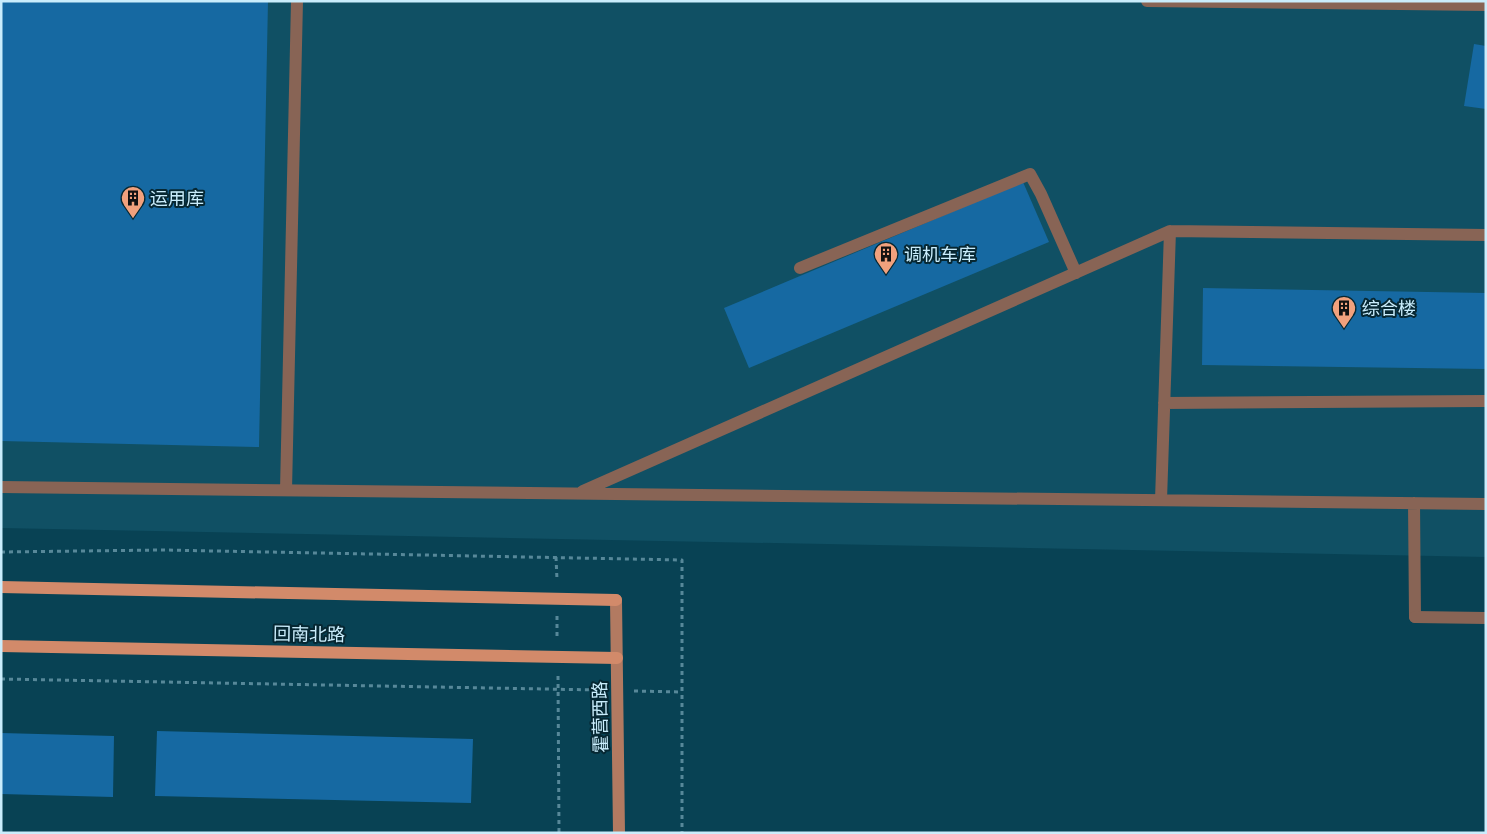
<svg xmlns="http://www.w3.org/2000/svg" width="1487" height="834" font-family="Merriweather,'Noto Sans SC',serif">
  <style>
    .built { fill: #105064 }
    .building { fill: #1669a2 }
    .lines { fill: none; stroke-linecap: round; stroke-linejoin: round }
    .path { stroke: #578899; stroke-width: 3; stroke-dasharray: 4 4; stroke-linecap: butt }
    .lane { stroke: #886455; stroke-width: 12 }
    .street { stroke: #886455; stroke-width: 12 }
    .secondary { stroke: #b27a61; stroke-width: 12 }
    .primary { stroke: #d28a6a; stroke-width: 12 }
    .labels { text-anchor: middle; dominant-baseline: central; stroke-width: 4; stroke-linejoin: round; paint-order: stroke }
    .poi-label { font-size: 18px; fill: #caedfc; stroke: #062732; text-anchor: start }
    .street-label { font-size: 18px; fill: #caedfc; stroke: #062732 }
  </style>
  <rect width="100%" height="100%" fill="#084254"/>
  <path class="built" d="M1,1H1486V557L1,528Z"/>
  <path class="building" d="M1,1H268L259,447L1,441Z
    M1474,44L1486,46V109L1464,106Z
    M1023,182L1049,242L749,368L724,308Z
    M1203,288L1486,293V369L1202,365Z
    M157,731L473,739L471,803L155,796Z
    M1,733L114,736L113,797L1,794Z"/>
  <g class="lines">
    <path class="path" d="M1,552L163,550L682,560V833
      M556,557L557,580
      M557,616V640
      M558,676L559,833
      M1,679L598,690
      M634,691L682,692"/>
    <path class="lane" d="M1147,1L1486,5
      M800,268L1030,174L1041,194L1076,273
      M1164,403L1486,401
      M1,487L1486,504
      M286,490L297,1
      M583,491L1170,231L1486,235
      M1161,500L1170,231
      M1414,503L1415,617"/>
    <path class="street" d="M1415,617L1486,618"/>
    <path class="secondary" d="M616,600L619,833"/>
    <path class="primary" d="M1,587L616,600
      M1,646L617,658"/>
  </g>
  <defs>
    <g id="building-pin" transform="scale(1.25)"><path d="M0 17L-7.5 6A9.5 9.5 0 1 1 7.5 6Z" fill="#f1a17d" stroke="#062732"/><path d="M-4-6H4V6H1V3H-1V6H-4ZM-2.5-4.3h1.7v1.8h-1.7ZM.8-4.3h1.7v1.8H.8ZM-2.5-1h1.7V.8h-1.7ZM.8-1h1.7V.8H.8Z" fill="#111"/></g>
  </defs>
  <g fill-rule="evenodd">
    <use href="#building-pin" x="133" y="198"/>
    <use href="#building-pin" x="886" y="254"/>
    <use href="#building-pin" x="1344" y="308"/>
  </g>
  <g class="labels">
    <g class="poi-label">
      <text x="150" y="198">运用库</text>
      <text x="904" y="254">调机车库</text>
      <text x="1362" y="308">综合楼</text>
    </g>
    <g class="street-label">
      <text transform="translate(309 634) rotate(1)">回南北路</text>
      <text transform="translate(600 717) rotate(-91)">霍营西路</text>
    </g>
  </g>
  <rect width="1487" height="834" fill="none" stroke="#caedfc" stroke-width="5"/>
</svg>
